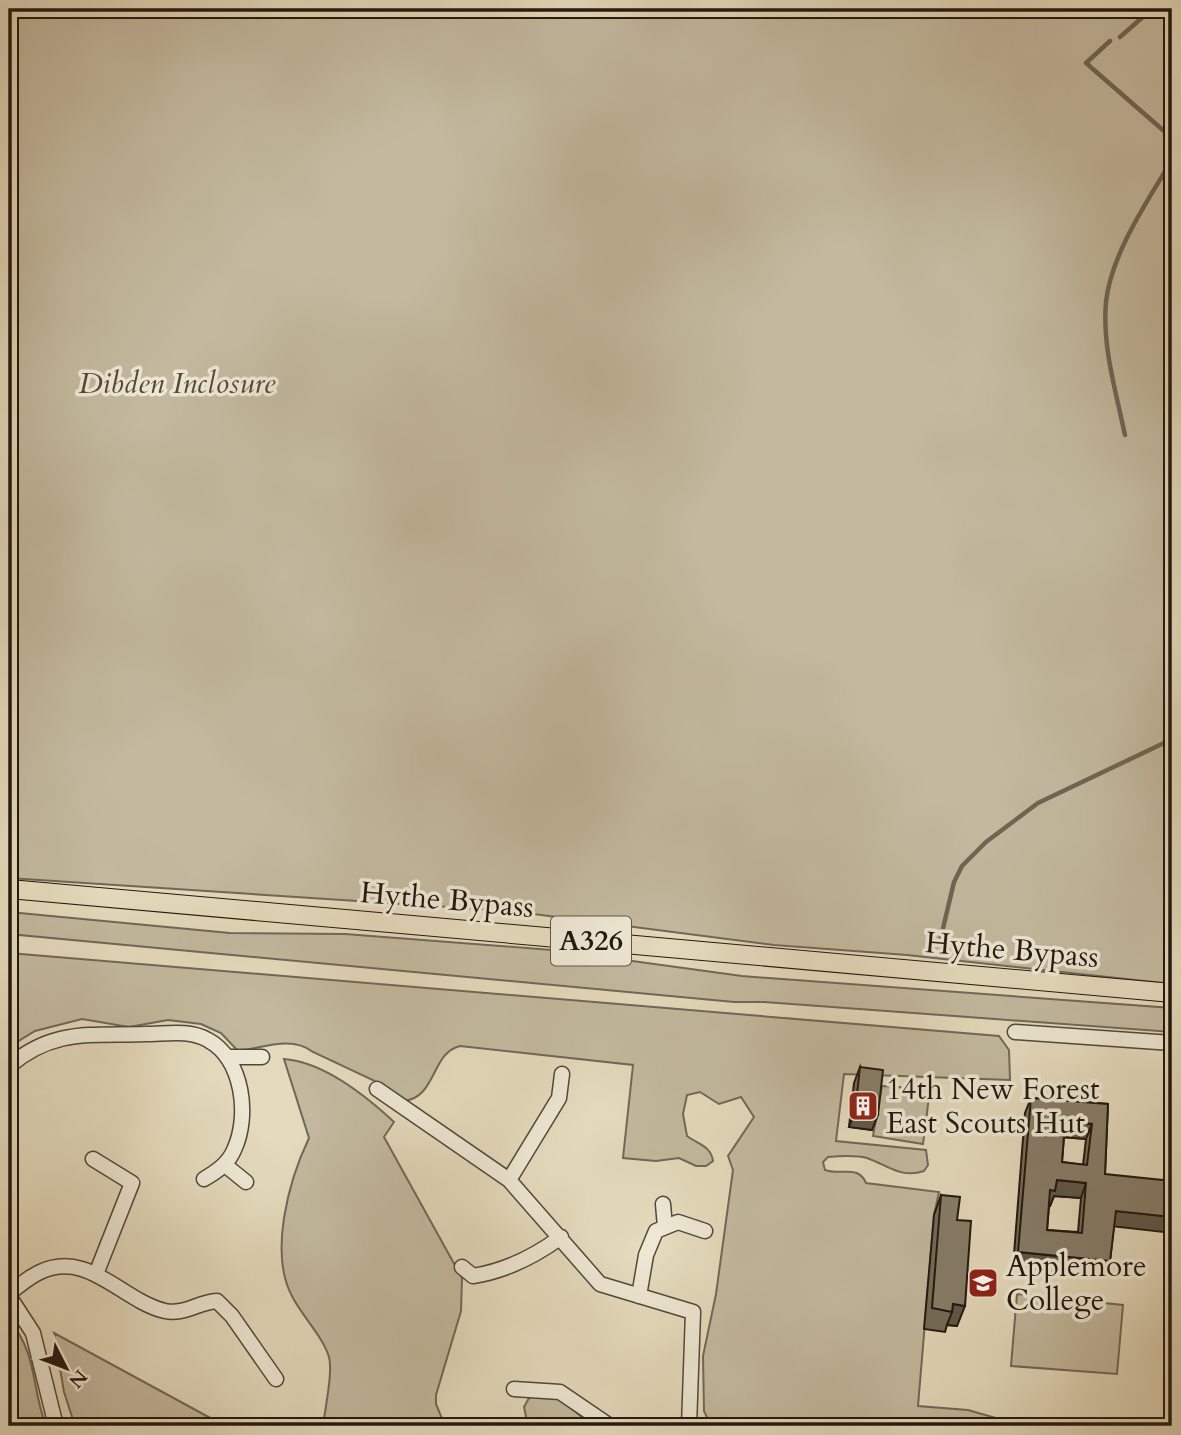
<svg xmlns="http://www.w3.org/2000/svg" width="1181" height="1435" font-family="Cardo,serif">
  <style>
    .green { fill: #c3b99f; stroke: #726857; stroke-width: 2 }
    .lines { fill: none; stroke-linecap: round; stroke-linejoin: round }
    .stream { stroke: #6f6553; stroke-width: 4.5 }
    .minor-casing { stroke: #52483a; stroke-width: 17 }
    .major-casing { stroke: #22180f; stroke-width: 20 }
    .minor { stroke: #ede7d3; stroke-width: 14 }
    .major { stroke: #e4dabc; stroke-width: 18 }
    .wall { fill: #746c5a; stroke: #22180f; stroke-width: 2; fill-rule: evenodd }
    .shaded-wall { fill: #5e584a; stroke: #22180f; stroke-width: 2 }
    .building { fill: #877d69; stroke: #22180f; stroke-width: 2; fill-rule: evenodd }
    .labels { text-anchor: middle; dominant-baseline: central; stroke-width: 7; stroke-linejoin: round; paint-order: stroke }
    .shield { fill: #ede7d3; stroke: #5f564a; stroke-width: 2 }
    .shield-label { font-size: 28px; font-weight: bold; fill: #22180f }
    .park-label { font-size: 30px; font-style: italic; fill: #52483a; stroke: #ede7d3 }
    .street-label { font-size: 30px; fill: #22180f; stroke: #ede7d3 }
    .poi-label { font-size: 30px; fill: #22180f; stroke: #ede7d3; text-anchor: start }
  </style>
  <rect width="100%" height="100%" fill="#e4dabc"/>
  <filter id="stains"><feTurbulence type="fractalNoise" baseFrequency=".00286" numOctaves="4"/><feColorMatrix values="0 0 0 0 .2 0 0 0 0 .09 0 0 0 0 .02 0 0 0 .5 -.17"/></filter>
  <radialGradient id="worn" r=".72"><stop offset=".6" stop-color="#630" stop-opacity="0"/><stop offset="1" stop-color="#630" stop-opacity=".3"/></radialGradient>
  <path class="green" d="M9,9H1172V984L907,955L774,945L510,911L9,878Z
    M9,912L230,933L345,934L552,950L742,976L1172,1008V1032L764,1002H734L9,934Z
    M9,953L999,1036L1009,1050L1010,1080L844,1074L836,1141L926,1150L928,1165L924,1171C901,1179 887,1165 867,1158C855,1155 840,1156 828,1157L823,1162L825,1170C841,1176 858,1164 866,1183L939,1192L934,1215L918,1406L968,1410L996,1418L998,1425L711,1426L704,1411L703,1356L716,1294L733,1170L728,1156L754,1117L741,1097L719,1104L700,1092L687,1095L683,1114L687,1136C698,1144 711,1146 713,1161L706,1166H696L679,1158L656,1161L623,1158L633,1065L460,1046C431,1053 437,1097 404,1101L375,1081L313,1052C292,1035 262,1048 238,1051L221,1033L201,1024L168,1020L129,1027L82,1019L35,1031L9,1047Z
    M284,1059C324,1062 365,1095 394,1122L384,1137L462,1278L461,1311L436,1395V1404L445,1426H323C325,1408 333,1373 329,1357C323,1337 303,1317 293,1298C268,1254 289,1180 309,1138Z
    M882,1086L930,1089L923,1144L873,1136Z
    M1017,1294L1123,1305L1117,1374L1011,1366Z
    M9,1320C38,1354 31,1387 46,1426H9Z
    M54,1333L225,1426H75L64,1392Z
    M538,1395L557,1397L593,1426H528L524,1407L529,1398Z"/>
  <g class="lines">
    <path class="stream" d="M1120,37L1152,9
      M1110,41L1086,63L1172,138
      M1125,435C1116,392 1102,346 1106,302C1111,254 1148,200 1172,160
      M940,941L954,882L962,866L986,842L1038,803L1164,743"/>
    <g class="minor-casing">
      <path id="minor" d="M1015,1032L1172,1043
        M229,1057H262
        M9,1066C54,1028 91,1036 145,1034C166,1034 189,1029 208,1040C243,1059 250,1116 234,1150C228,1164 216,1172 204,1179
        M377,1089L509,1180L600,1284L693,1312L689,1426
        M93,1159L132,1183L96,1274
        M225,1165L246,1182
        M509,1180L559,1098L562,1074
        M663,1204L665,1227
        M462,1267L473,1276C505,1271 535,1256 561,1237
        M9,1293C19,1286 29,1277 40,1272C88,1249 122,1301 165,1311C185,1315 198,1302 217,1301L232,1316L276,1379
        M9,1296L33,1333L56,1426
        M639,1296L646,1255L656,1231L678,1222L705,1231
        M514,1389L560,1392L610,1426"/>
    </g>
    <g class="major-casing">
      <path id="major" d="M9,889L1172,993"/>
    </g>
    <use href="#minor" class="minor"/>
    <use href="#major" class="major"/>
  </g>
  <path class="wall" d="M860,1067L872,1130L849,1127L854,1083Z
    M1031,1098L1108,1104L1105,1174L1114,1226L1110,1261L1104,1277L1013,1267L1025,1113ZM1064,1137L1086,1139L1083,1165L1062,1162ZM1054,1196L1081,1198L1078,1232L1047,1230L1049,1206H1050Z
    M941,1195L957,1220V1326L947,1325L945,1332L924,1329L934,1215Z"/>
  <path class="shaded-wall" d="M855,1112L878,1115L872,1130L849,1127Z
    M1065,1121L1092,1124L1086,1139L1060,1137Z
    M1057,1180L1086,1183L1081,1198L1054,1196L1050,1206L1045,1205L1050,1190Z
    M1116,1211L1172,1217V1233L1110,1226Z
    M1018,1252L1110,1261L1104,1277L1013,1267Z
    M953,1304L965,1306L957,1326L947,1325L952,1312Z"/>
  <path class="building" d="M860,1067L883,1070L878,1115L855,1112Z
    M1031,1098L1108,1104L1105,1174L1172,1181V1217L1116,1211L1110,1261L1018,1252ZM1065,1121L1092,1124L1087,1165L1062,1162ZM1057,1180L1086,1183L1082,1233L1047,1230L1050,1190L1055,1191Z
    M941,1195L960,1197L957,1220L971,1221L965,1306L953,1304L952,1312L932,1308Z"/>
  <defs>
    <g id="building-square" transform="scale(1.575)"><rect x="-9" y="-9" width="18" height="18" rx="4" fill="#8f2418" stroke="#ede7d3"/><path d="M-4-6H4V6H1V3H-1V6H-4ZM-2.5-4.3h1.7v1.8h-1.7ZM.8-4.3h1.7v1.8H.8ZM-2.5-1h1.7V.8h-1.7ZM.8-1h1.7V.8H.8Z" fill="#fff"/></g>
    <g id="school-square" transform="scale(1.575)"><rect x="-9" y="-9" width="18" height="18" rx="4" fill="#8f2418" stroke="#ede7d3"/><path d="M0-5L7-2L0 1L-7-2ZM-4 1L0 2.5L4 1V4Q0 6-4 4Z" fill="#fff"/></g>
  </defs>
  <g fill-rule="evenodd">
    <use href="#building-square" x="863" y="1106"/>
    <use href="#school-square" x="983" y="1283"/>
  </g>
  <g class="labels">
    <rect class="shield" x="551" y="916.5" width="80" height="49" rx="5"/>
    <g class="shield-label">
      <text x="591" y="941">A326</text>
    </g>
    <g class="park-label">
      <text x="177" y="383">Dibden Inclosure</text>
    </g>
    <g class="street-label">
      <text transform="translate(447 900) rotate(5)">Hythe Bypass</text>
      <text transform="translate(1012 950) rotate(5)">Hythe Bypass</text>
    </g>
    <g class="poi-label">
      <text x="886" y="1089">14th New Forest<tspan x="886" dy="34">East Scouts Hut</tspan></text>
      <text x="1006" y="1266">Applemore<tspan x="1006" dy="34">College</tspan></text>
    </g>
  </g>
  <rect width="1181" height="1435" fill="none" stroke="#e4dabc" stroke-width="35"/>
  <rect x="10" y="10" width="1160" height="1414" fill="none" stroke="#22180f" stroke-width="3.5"/>
  <rect x="18" y="18" width="1146" height="1400" fill="none" stroke="#22180f" stroke-width="2"/>
  <g transform="translate(66 1368) rotate(132)" stroke="#ede7d3" stroke-width="5" paint-order="stroke">
  <path d="M0-5L12 26L0 18L-12 26Z" fill="#22180f"/>
  <text y="-10" font-size="19" font-weight="bold" text-anchor="middle" fill="#22180f">N</text>
  </g>
  <rect width="100%" height="100%" filter="url(#stains)"/>
  <rect width="100%" height="100%" fill="url(#worn)"/>
</svg>
